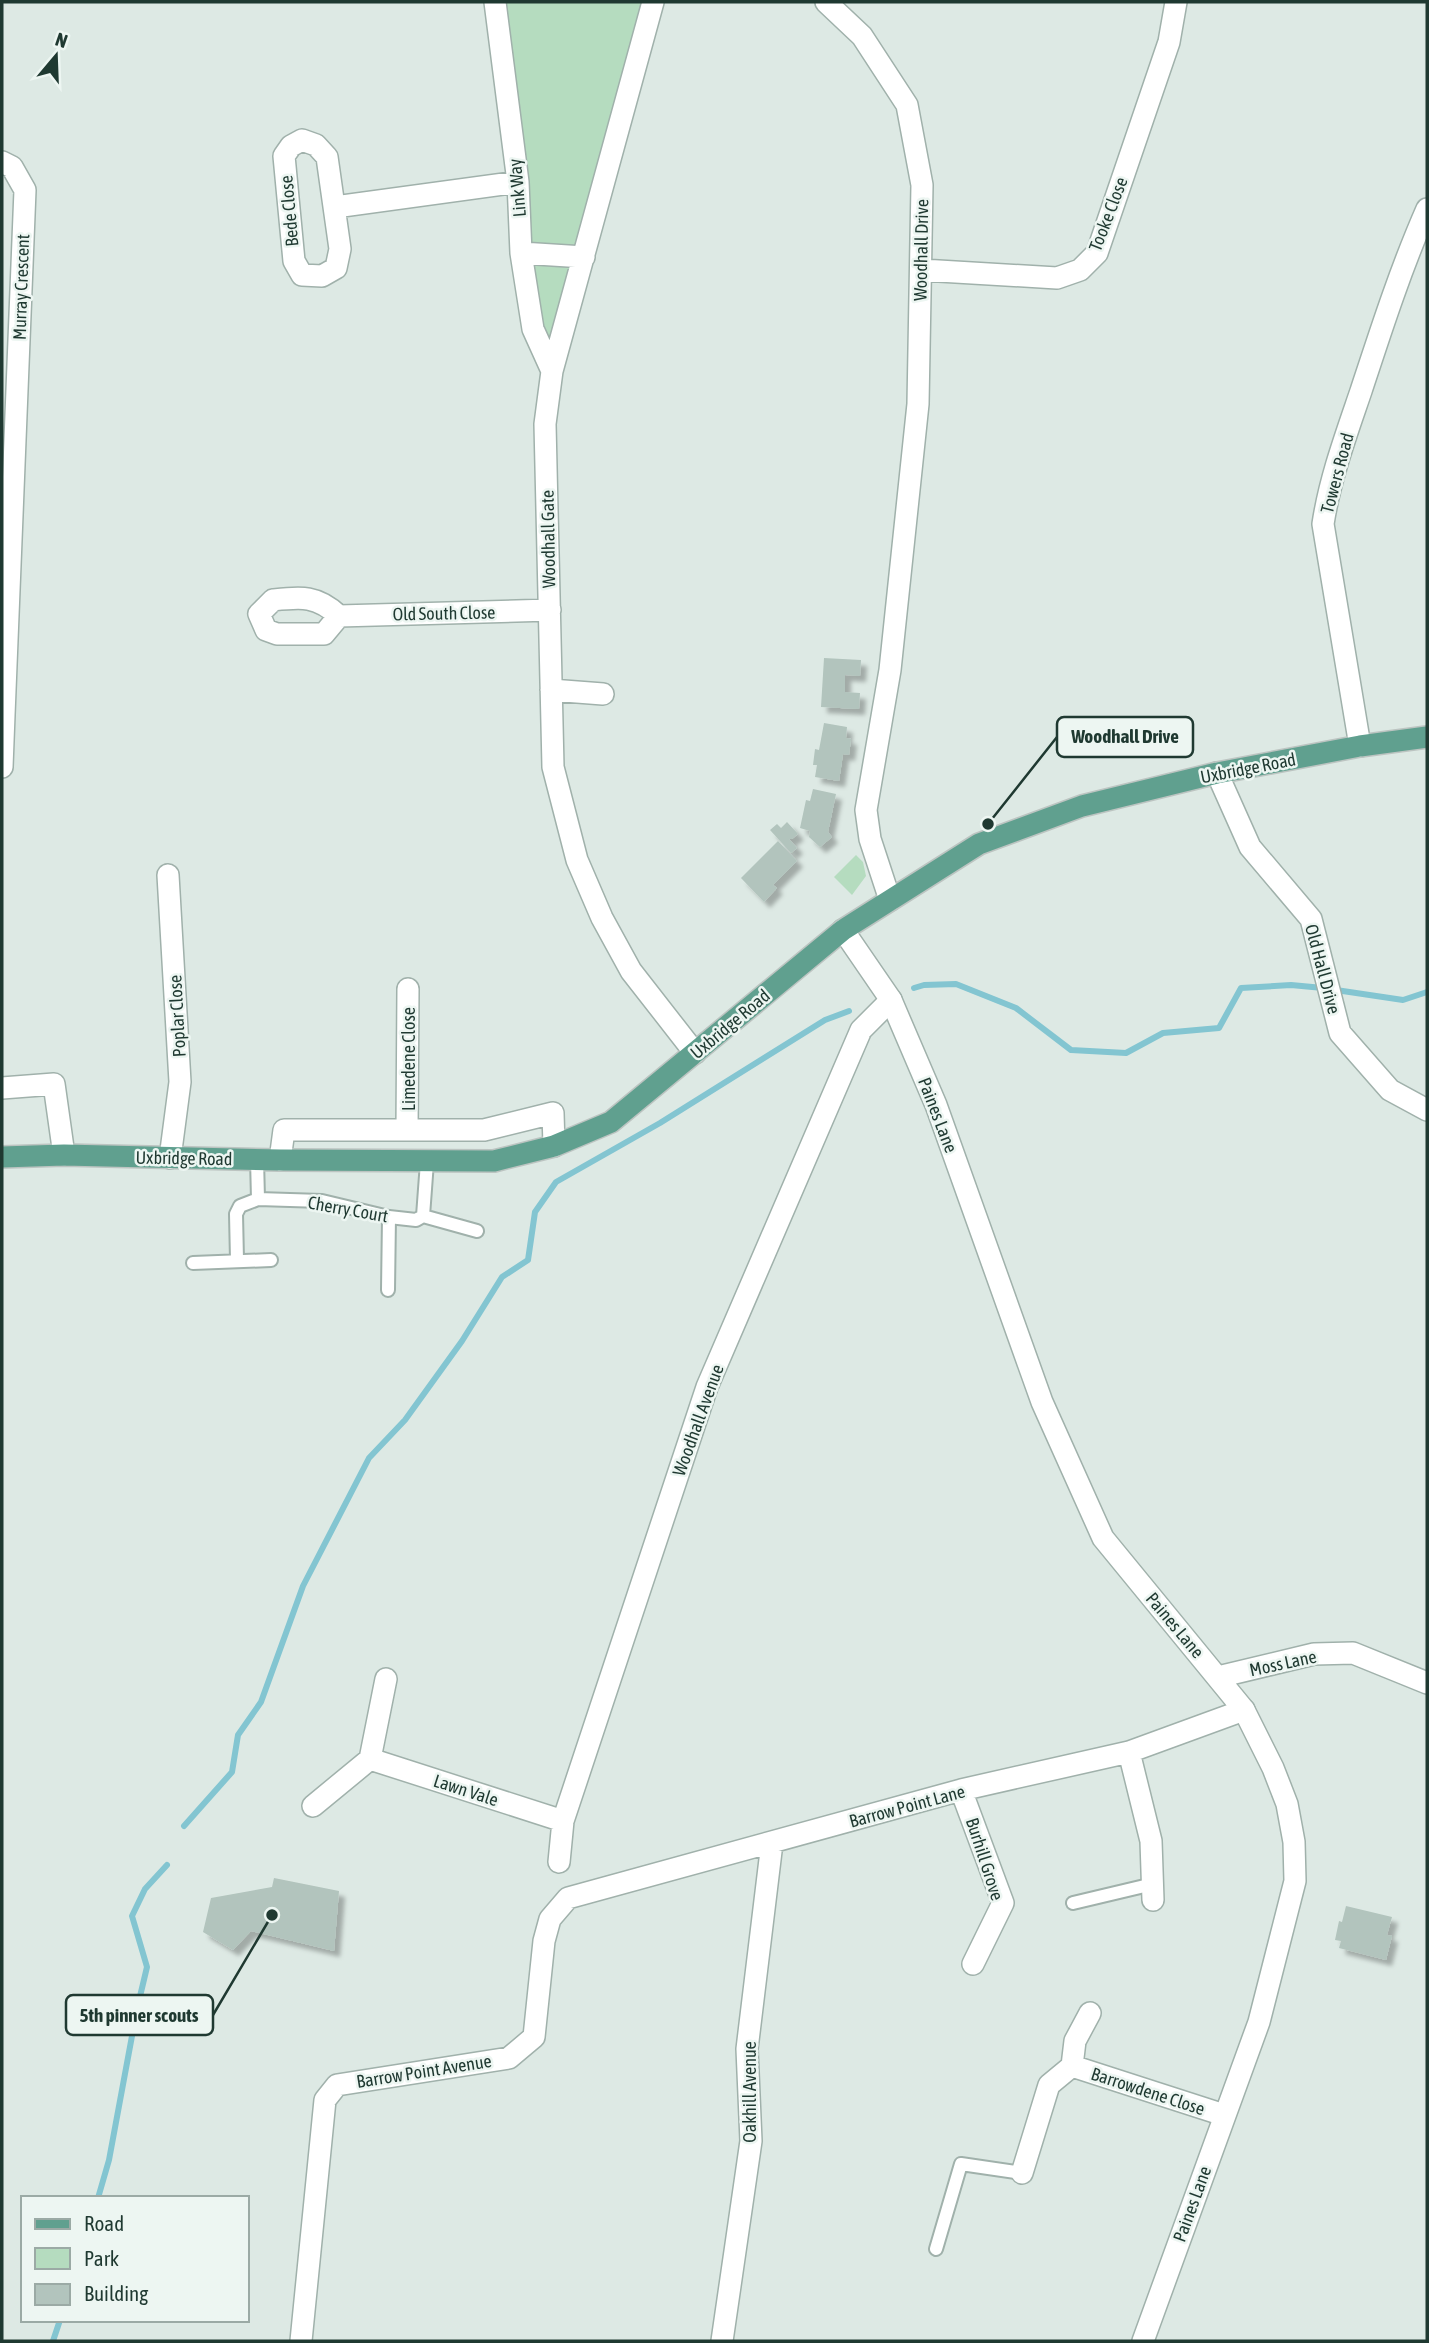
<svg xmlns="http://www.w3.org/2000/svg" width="1429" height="2343" font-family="'Asap Condensed',sans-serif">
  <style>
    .green { fill: #b5dcbf }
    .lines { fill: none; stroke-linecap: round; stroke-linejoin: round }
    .stream { stroke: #83c5d1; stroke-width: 6 }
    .building { fill: #b2c4bd; filter: url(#shadow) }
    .service-casing { stroke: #a0b1ab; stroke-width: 16 }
    .minor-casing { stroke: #a0b1ab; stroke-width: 24 }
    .tertiary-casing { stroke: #a0b1ab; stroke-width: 24 }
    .primary-casing { stroke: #bcc4c1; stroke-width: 24 }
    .service { stroke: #fff; stroke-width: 12 }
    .minor { stroke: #fff; stroke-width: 21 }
    .tertiary { stroke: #fff; stroke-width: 21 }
    .primary { stroke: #60a08f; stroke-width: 21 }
    .labels { text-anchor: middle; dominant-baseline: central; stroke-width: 5; stroke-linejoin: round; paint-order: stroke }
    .street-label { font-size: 18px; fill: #1f3931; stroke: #edf6f2 }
    .leader { fill: none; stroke: #1f3931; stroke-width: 2.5 }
    .callout-dot { fill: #1f3931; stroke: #edf6f2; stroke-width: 2.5 }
    .callout { fill: #edf6f2; stroke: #1f3931; stroke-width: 2.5 }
    .callout-label { font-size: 19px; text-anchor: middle; font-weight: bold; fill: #1f3931 }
  </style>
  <defs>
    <filter id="shadow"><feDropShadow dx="6" dy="6" stdDeviation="2" flood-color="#0004"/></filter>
  </defs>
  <rect width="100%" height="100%" fill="#dde9e4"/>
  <path class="green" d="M495,2H653L552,371L533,329Z
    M856,855L863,862L866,876L852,895L834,877Z"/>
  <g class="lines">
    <path class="stream" d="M914,988L924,985L956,984L1016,1008L1071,1050L1126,1053L1163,1033L1219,1028L1241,988L1291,985L1323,988
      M1336,990L1403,1000L1427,992
      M184,1826L232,1772L238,1735L261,1702L303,1586L369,1458L405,1420L462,1341L502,1277L528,1260L535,1212L556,1182L660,1123L825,1020L849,1011
      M98,2198L109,2160L137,2009L147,1967L132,1916L145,1889L167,1865
      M53,2341L60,2320"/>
  </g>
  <path class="building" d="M824,658L861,660L860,676L845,675V692L860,693L859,709L821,707Z
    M824,723L847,727L846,738L851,739L849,755L843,754L839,781L815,777L817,765H813L815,749L819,750Z
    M813,789L836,794L828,832L832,837L820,847L809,837L810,831L800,828L806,800L810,801Z
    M787,822L798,834L792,839H789L797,848L791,853L770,830L777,824L781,828Z
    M778,841L797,861L773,885L777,888L764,902L741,878Z
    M274,1878L339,1891L334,1951L251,1931L233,1950L203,1932L211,1898L272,1887Z
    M1346,1906L1392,1917L1387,1935L1392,1936L1386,1960L1339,1948L1341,1941L1335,1940L1339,1921L1342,1922Z"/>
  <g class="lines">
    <g class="service-casing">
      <path id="service" d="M257,1159L258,1199L322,1201L389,1217L416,1220L423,1216L427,1162
        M423,1216L477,1231
        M237,1260L236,1214L240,1206L258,1199
        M193,1263L271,1260
        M388,1290L389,1217
        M1073,1903L1153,1884
        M936,2249L961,2164L1022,2173"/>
    </g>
    <g class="minor-casing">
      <path id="minor" d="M495,2L518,182L521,253L533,329L552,371
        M653,2L552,371L545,424L553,767L577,860L602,918L631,971L695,1053
        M826,2L862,36L907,105L922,185L918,404L890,670L866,810L870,839L890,900
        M302,140L316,145L327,157L340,249L336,268L322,276L302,275L294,261L284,156L291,146Z
        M2,162L12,167L25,190L4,715H2
        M335,207L518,182
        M521,253L584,257
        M922,270L1057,278L1080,270L1097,253L1169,42L1176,2
        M339,616C317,595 301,597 273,600L259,614L266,630L277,634H324L339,616L550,610
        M551,690L603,694
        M1360,746L1323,524C1330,478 1346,435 1361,391C1381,330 1401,268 1427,209
        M2,767L4,715
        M1217,773L1250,847L1311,919L1340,1033L1390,1090L1427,1110
        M168,875L180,1082L170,1158
        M2,1088L54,1084L64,1155
        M407,1130L408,989
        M280,1160L284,1130H484L553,1113L554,1146
        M386,1679L370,1759L563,1821
        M1129,1752L1151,1841L1153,1900
        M961,1790L1003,1903L973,1964
        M313,1806L370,1759
        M559,1862L563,1821L707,1387L861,1030L891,1000
        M1072,2066L1224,2115
        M1022,2173L1049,2085L1072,2066L1075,2041L1090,2013
        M301,2341L325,2100L337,2085L509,2058L534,2037L544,1941L550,1919L568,1898L961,1790L1129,1752L1244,1710
        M722,2341L751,2141L747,2049L772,1843"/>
    </g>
    <g class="tertiary-casing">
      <path id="tertiary" d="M843,930L891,1000L936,1105L1042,1402L1103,1538L1244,1710L1273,1768L1287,1804L1294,1842L1295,1881L1259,2022L1143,2341
        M1218,1677L1314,1654L1353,1653L1427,1683"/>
    </g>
    <g class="primary-casing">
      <path id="primary" d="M2,1157L64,1155L280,1160L494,1161L554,1146L611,1122L843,930L979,844L1082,806L1217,773L1360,746L1427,737"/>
    </g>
    <use href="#service" class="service"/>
    <use href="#minor" class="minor"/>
    <use href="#tertiary" class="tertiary"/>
    <use href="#primary" class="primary"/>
  </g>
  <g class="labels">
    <g class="street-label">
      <text transform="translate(517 188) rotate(-95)">Link Way</text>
      <text transform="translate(289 211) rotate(-95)">Bede Close</text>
      <text transform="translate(1108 214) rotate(-69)">Tooke Close</text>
      <text transform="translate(921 250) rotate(-89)">Woodhall Drive</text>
      <text transform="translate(21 287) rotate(-88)">Murray Crescent</text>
      <text transform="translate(1337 473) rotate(-75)">Towers Road</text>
      <text transform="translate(548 539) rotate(-91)">Woodhall Gate</text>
      <text transform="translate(444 613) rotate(-1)">Old South Close</text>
      <text transform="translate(1248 768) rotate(-11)">Uxbridge Road</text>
      <text transform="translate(1323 969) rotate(75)">Old Hall Drive</text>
      <text transform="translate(177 1016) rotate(-93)">Poplar Close</text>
      <text transform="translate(730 1024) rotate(-40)">Uxbridge Road</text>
      <text transform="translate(408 1059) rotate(-90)">Limedene Close</text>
      <text transform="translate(938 1115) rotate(69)">Paines Lane</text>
      <text transform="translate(184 1158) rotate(1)">Uxbridge Road</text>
      <text transform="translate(348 1209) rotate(10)">Cherry Court</text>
      <text transform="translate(698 1420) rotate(-70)">Woodhall Avenue</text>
      <text transform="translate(1175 1625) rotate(50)">Paines Lane</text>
      <text transform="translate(1283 1663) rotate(-12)">Moss Lane</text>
      <text transform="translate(466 1790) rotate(18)">Lawn Vale</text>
      <text transform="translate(907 1806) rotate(-15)">Barrow Point Lane</text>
      <text transform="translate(985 1859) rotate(72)">Burhill Grove</text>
      <text transform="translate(424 2071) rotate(-9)">Barrow Point Avenue</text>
      <text transform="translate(1148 2091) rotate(18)">Barrowdene Close</text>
      <text transform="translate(749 2092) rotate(-90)">Oakhill Avenue</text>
      <text transform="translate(1192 2204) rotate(-70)">Paines Lane</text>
    </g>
  </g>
  <path class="leader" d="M988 824L1057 737M272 1915L213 2015"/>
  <g class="callout-dot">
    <circle cx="988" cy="824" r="7"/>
    <circle cx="272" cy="1915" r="7"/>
  </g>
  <g class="callout">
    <rect x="1057" y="717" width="136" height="40" rx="7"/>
    <rect x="66" y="1995" width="147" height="40" rx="7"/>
  </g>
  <g class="callout-label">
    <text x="1125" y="743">Woodhall Drive</text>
    <text x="139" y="2022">5th pinner scouts</text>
  </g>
  <rect width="1429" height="2343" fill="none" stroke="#1f3931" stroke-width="7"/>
  <rect x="21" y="2196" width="228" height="126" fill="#edf6f2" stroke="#9baaa5" stroke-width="2"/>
  <rect x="35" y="2219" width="35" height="10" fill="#60a08f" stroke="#9baaa5" stroke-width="2"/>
  <text x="84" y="2231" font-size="21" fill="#1f3931">Road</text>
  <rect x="35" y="2248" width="35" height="21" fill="#b5dcbf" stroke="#9baaa5" stroke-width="2"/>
  <text x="84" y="2266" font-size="21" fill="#1f3931">Park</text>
  <rect x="35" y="2284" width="35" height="21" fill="#b2c4bd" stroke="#9baaa5" stroke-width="2"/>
  <text x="84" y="2301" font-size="21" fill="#1f3931">Building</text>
  <g transform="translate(56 56) rotate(19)" stroke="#edf6f2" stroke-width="5" paint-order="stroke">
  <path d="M0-5L12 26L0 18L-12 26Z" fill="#1f3931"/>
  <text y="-10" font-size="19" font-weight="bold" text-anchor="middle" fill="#1f3931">N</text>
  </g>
</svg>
